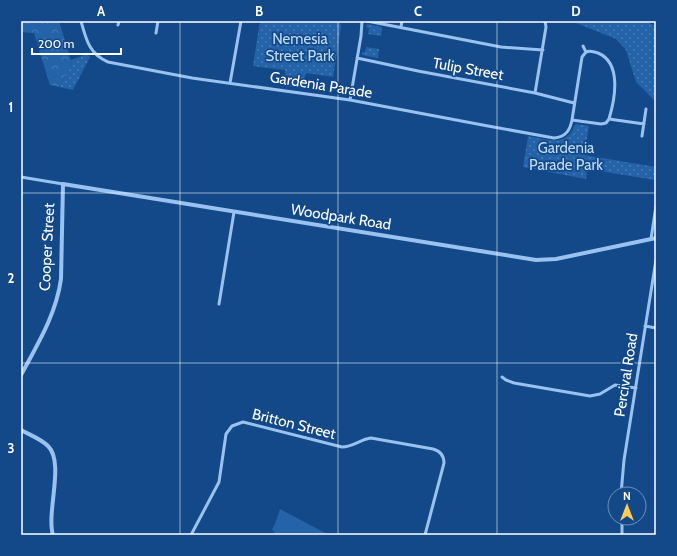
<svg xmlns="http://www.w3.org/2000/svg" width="677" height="556" font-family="Cabin,sans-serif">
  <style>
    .grass { fill: #2563a8 }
    .forest { fill: url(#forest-crowns) }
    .park { fill: url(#park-dots) }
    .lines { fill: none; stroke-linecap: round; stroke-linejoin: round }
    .minor { stroke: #99c2f0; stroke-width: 3 }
    .tertiary { stroke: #99c2f0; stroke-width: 4 }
    .grid { fill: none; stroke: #fff; stroke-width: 1; stroke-opacity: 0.55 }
    .labels { text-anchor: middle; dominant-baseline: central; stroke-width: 3.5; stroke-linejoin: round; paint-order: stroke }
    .park-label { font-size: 15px; fill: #bfdcfc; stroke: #134989 }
    .street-label { font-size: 15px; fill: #fff; stroke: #134989 }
    .neatline { fill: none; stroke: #fff; stroke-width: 1.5 }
    .grid-label { font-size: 13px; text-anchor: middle; font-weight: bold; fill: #fff }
  </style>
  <defs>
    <pattern id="forest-crowns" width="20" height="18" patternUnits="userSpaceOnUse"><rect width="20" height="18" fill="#2563a8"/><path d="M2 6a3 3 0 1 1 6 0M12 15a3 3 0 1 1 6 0" fill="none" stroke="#467ab5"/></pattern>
    <pattern id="park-dots" width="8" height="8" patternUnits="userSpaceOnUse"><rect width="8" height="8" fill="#2563a8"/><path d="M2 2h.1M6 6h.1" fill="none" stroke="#467ab5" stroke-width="1.8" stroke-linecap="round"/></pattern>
  </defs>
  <rect width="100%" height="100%" fill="#134989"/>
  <path class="grass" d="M280,509L329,535H276L272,529L275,524Z"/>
  <path class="forest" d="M21,21H59L72,64L59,87L50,85L34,33L21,32Z"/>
  <path class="park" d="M260,21H340L341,27L333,77L306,73L301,88L285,86V70L253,66Z
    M571,21H645L656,26V102L636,82L626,50L616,39Z
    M367,24L382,27L381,36L368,34L369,28L366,27Z
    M366,47L379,49L378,58L362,55V52H365Z
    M87,54L90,57L73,90L59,87L72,64L71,60Z
    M576,124L589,126L584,155L656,167L655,180L587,169L586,179L523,167L528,136C541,138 559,145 569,135C573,132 573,127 576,124Z"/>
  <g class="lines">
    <path class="minor" d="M81,21C86,39 89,54 108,62L192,78L350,100L488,126L554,138C566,137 570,130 572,120L601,124L606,123L609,119C615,99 622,63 598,53C593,52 591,50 586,52L582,57L572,120
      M367,21L501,47L543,50
      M118,25L119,21
      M401,27L402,21
      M156,33L158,21
      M583,46L586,52
      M357,58L418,71L535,93L574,103
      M230,83L241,21
      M535,93L546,27L545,21
      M350,100L361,36L362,21
      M609,119L644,124
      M642,136L646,109
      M21,177L63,184
      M651,239L656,206
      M219,304L234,212
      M645,326L656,328
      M502,377L506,380L514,383L590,396L600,394L615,385L636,388
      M621,494L624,460L656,260
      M622,518V535
      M191,535L219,482L226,434L232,426L243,422L342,447C353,447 361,439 371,438L433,449C440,451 444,456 444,463L425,535"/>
    <path class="tertiary" d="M21,375C37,345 56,315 61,279L63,184L536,260L556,259L656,238
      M21,430C30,435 41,439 48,446C65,463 46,512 53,535"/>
  </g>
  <path class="grid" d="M180,21V535M338,21V535M497,21V535M21,193H656M21,363H656"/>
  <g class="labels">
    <g class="park-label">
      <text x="300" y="39">Nemesia<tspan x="300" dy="17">Street Park</tspan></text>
      <text x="566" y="148">Gardenia<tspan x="566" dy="17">Parade Park</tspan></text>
    </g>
    <g class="street-label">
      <text transform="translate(468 69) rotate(10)">Tulip Street</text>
      <text transform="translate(321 85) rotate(9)">Gardenia Parade</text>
      <text transform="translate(341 217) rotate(9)">Woodpark Road</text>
      <text transform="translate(47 247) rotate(-87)">Cooper Street</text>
      <text transform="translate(626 375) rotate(-81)">Percival Road</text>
      <text transform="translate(294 424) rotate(14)">Britton Street</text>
    </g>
  </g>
  <rect width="677" height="556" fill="none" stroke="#134989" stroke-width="44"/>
  <g transform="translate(627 506)"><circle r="19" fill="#134989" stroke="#7192b8"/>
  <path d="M0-3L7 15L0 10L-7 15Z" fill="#ffcc58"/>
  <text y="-6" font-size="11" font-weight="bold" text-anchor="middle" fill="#ffffff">N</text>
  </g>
  <path d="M32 48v6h89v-6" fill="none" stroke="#ffffff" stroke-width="2"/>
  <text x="38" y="48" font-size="12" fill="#ffffff" stroke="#134989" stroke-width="3" paint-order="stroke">200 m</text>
  <rect x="22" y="22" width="633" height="512" class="neatline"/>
  <g class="grid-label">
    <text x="101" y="16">A</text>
    <text x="259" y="16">B</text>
    <text x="418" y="16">C</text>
    <text x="576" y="16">D</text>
    <text x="11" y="112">1</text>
    <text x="11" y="283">2</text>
    <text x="11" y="453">3</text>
  </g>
</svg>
